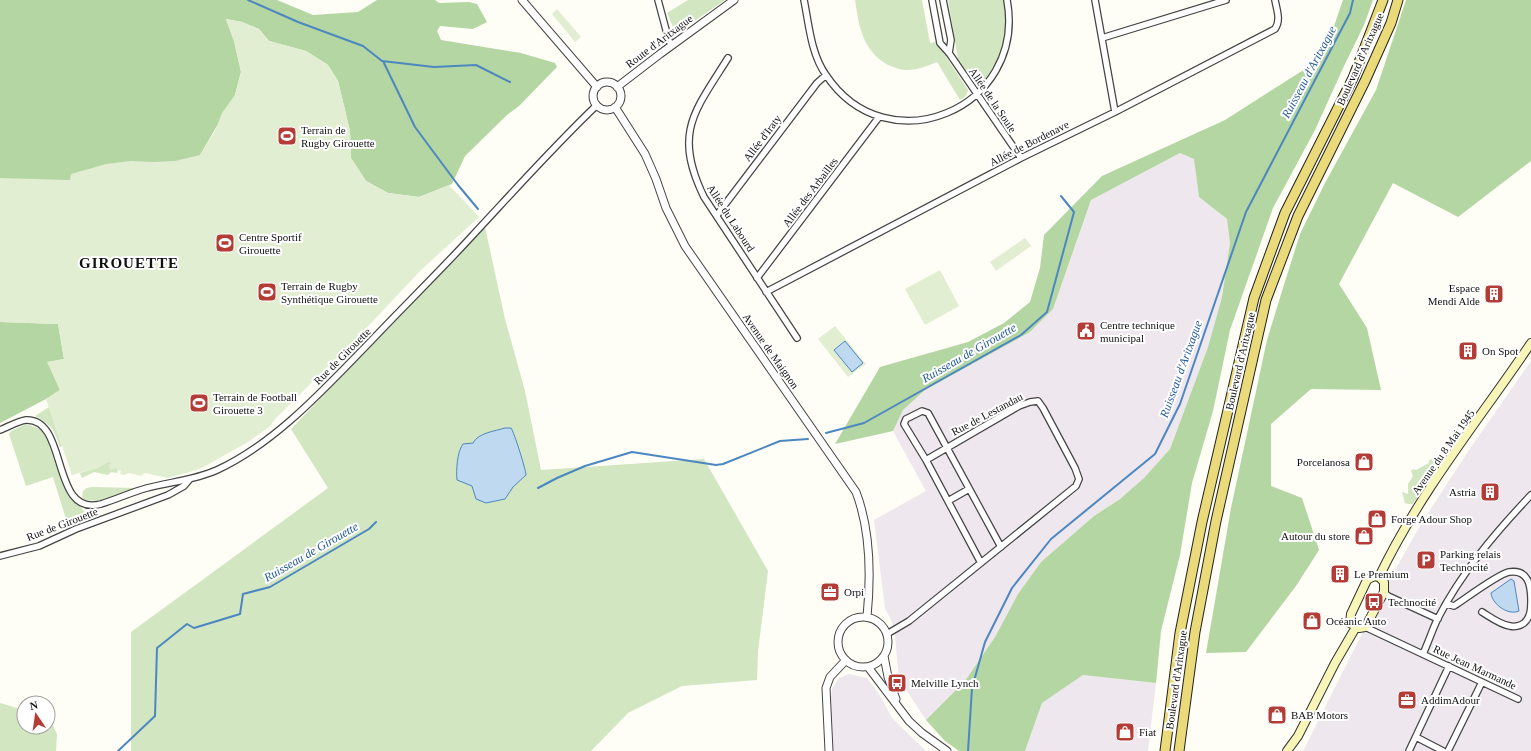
<svg xmlns="http://www.w3.org/2000/svg" width="1531" height="751" font-family="'Times New Roman',serif">
  <style>
    .industrial { fill: #eee7ee }
    .green { fill: #d1e6c1 }
    .forest { fill: #b4d6a2 }
    .pitch { fill: #e2eed2 }
    .water { fill: #bfd9f1; stroke: #4d87c1 }
    .lines { fill: none; stroke-linecap: round; stroke-linejoin: round }
    .stream { stroke: #4d87c1; stroke-width: 2 }
    .minor-casing { stroke: #444; stroke-width: 8 }
    .tertiary-casing { stroke: #444; stroke-width: 9 }
    .secondary-casing { stroke: #333; stroke-width: 10 }
    .primary-casing { stroke: #222; stroke-width: 11 }
    .minor { stroke: #fff; stroke-width: 5.5 }
    .tertiary { stroke: #fff; stroke-width: 7 }
    .secondary { stroke: #f7f6b8; stroke-width: 8 }
    .primary { stroke: #ebda79; stroke-width: 9 }
    .labels { text-anchor: middle; dominant-baseline: central; stroke-width: 4; stroke-linejoin: round; paint-order: stroke }
    .street-label { font-size: 11px; fill: #111; stroke: #fff }
    .poi-label { font-size: 11px; fill: #111; stroke: #fff; text-anchor: start }
    .water-label { font-size: 12px; font-style: italic; fill: #255b98; stroke: #fff }
    .district-label { font-size: 15px; font-weight: bold; letter-spacing: 1px; fill: #111; stroke: #fff }
  </style>
  <rect width="100%" height="100%" fill="#fefdf6"/>
  <path class="industrial" d="M1180,153L1194,158L1199,197L1227,219L1230,243L1222,297L1208,347L1170,449L1144,478L1120,499L1094,516L1041,562L1018,594L995,637L965,681L926,720L899,679L895,635L892,622L885,608L874,520L926,491L893,431L903,410L925,390L1030,332L1053,309L1091,200Z
    M1531,361V751H1303L1386,586L1421,524L1469,450Z
    M849,674L867,678L879,694L892,718L926,751H825L832,689L839,678Z
    M1083,675L1156,683L1148,751H1025L1042,703Z"/>
  <path class="green" d="M688,0H725L686,27L678,29L673,27L667,13Z
    M855,0H922L930,43L936,42L968,90L966,96L960,100L937,62C927,66 918,70 907,70C886,69 868,53 862,33C858,23 857,11 855,0Z
    M948,0H1005C1005,7 1007,15 1007,22C1007,43 996,71 980,85L976,84L958,59Z
    M485,227L505,319L525,391L541,470L704,459L768,571L758,651L757,680L682,686L628,713L591,751H131V632L328,488L291,429Z
    M49,407L62,446L60,447C53,427 52,426 35,416Z
    M26,424L40,429L47,436L68,496L81,507L86,514L67,522L53,477L26,486L9,434L11,431Z
    M1440,456L1441,458L1442,461L1413,504H1408L1405,503L1402,492L1408,494V484L1413,476L1411,471L1413,469L1416,470L1429,463V460Z
    M109,461L112,463L111,470L116,467L118,470L117,473L111,472L108,475L94,472L82,478L80,473L97,468Z
    M92,487L136,488L98,501L84,500L82,497L83,491L87,488Z
    M0,703L24,710V727H48V719L50,720L57,734L56,751H0Z"/>
  <path class="forest" d="M0,0H277L313,15L358,12L377,0H435L439,3L469,2L477,4L487,22L473,29L440,26L437,31L441,40L521,53L555,63L557,67L519,106L507,115L465,156L452,184L419,197L388,193L366,181L351,158L350,131L338,81L328,65L306,51L269,41L259,29L242,22L226,19L234,41L241,72L235,95L200,155L183,170L68,187L0,183Z
    M1343,0H1373L1364,25L1344,66L1315,130L1273,208L1230,330L1213,411L1192,483L1180,555L1161,631L1156,683L1083,675L1042,703L1025,751H959L945,741L926,720L965,681L995,637L1018,594L1041,562L1094,516L1120,499L1144,478L1170,449L1208,347L1222,297L1230,243L1227,219L1199,197L1194,159L1180,153L1091,200L1053,309L1030,332L925,390L903,410L893,431L835,444L880,367L968,342L1004,323L1030,302L1040,268L1044,235L1102,176L1225,120L1316,62L1332,32Z
    M1406,0H1531V161L1458,217L1393,183L1339,284L1367,328L1381,390L1311,389L1271,424V486L1302,498L1319,550L1296,586L1246,652L1206,653L1231,508L1267,340L1283,288L1300,234L1325,183L1376,90Z
    M0,322L58,324L64,359L48,362L60,390L46,399L0,423Z"/>
  <path class="pitch" d="M557,9L581,37L575,42L552,14Z
    M226,19L242,22L259,29L269,41L306,51L328,65L338,81L350,131L351,158L366,181L388,193L419,197L449,185L479,217L421,270L356,339L276,418L269,427L248,442L200,469L168,478L145,473L141,476L129,473L124,475L120,474L121,471L118,470L116,467L111,470L108,465L112,463L109,461L97,468L72,475L46,399L60,390L47,362L64,359L58,324L0,322V178L70,180L71,174L106,164L131,161L154,162L175,161L200,155L215,131L222,113L235,95L241,72L234,41Z
    M1025,238L1031,246L996,271L990,262Z
    M940,270L959,306L925,325L905,289Z
    M835,326L866,364L848,377L818,339Z"/>
  <path class="water" d="M845,341L863,363L852,372L834,350Z
    M505,428H511C514,432 526,470 526,475L513,487L505,499L486,503L476,499L472,486L457,480C456,470 457,452 463,444L473,443C478,433 495,431 505,428Z
    M1511,579L1514,581L1519,611C1508,616 1492,604 1491,593Z"/>
  <g class="lines">
    <path class="stream" d="M248,0L298,22L363,46L382,61L434,67L476,65L510,82
      M383,61L415,127L458,185L478,209
      M826,433L864,423L1021,335L1047,312L1074,212L1061,196
      M538,488L557,478L585,466L632,452L716,465L723,464L780,441L808,439
      M118,751L155,716L157,648L187,624L194,628L240,614L243,594L270,587L369,529L376,522
      M968,751L972,688L985,642L1012,588L1051,539L1155,454L1180,404L1246,212L1350,13L1353,0"/>
    <g class="minor-casing">
      <path id="minor" d="M658,0L669,41L672,45
        M804,0C809,25 811,54 826,75C887,167 1027,109 1007,0
        M932,0L940,43L949,53L1021,158
        M943,0L951,40L949,53
        M1095,0L1115,112
        M1102,38L1226,0
        M728,58C694,112 673,133 704,197L797,338
        M717,215L817,83L826,75
        M757,278L879,117
        M766,292L1021,158L1115,112L1275,29C1281,20 1277,11 1275,0
        M0,430C8,427 18,421 26,420C69,418 50,518 101,504C117,499 132,492 147,488C170,482 195,480 217,470C276,443 326,387 371,341C404,306 439,272 472,236C513,192 553,147 597,105
        M948,501L969,489
        M0,556L39,546L76,529L168,495L184,486L190,479
        M981,563L926,460L904,424L906,419L922,411L928,413L1001,547
        M1384,592L1388,596L1438,619
        M1447,604L1454,606C1465,599 1498,574 1509,572C1528,569 1531,585 1531,600C1531,608 1531,617 1524,623C1521,626 1514,627 1510,626C1501,625 1490,617 1482,612
        M1365,627L1518,699
        M887,634L909,621L1076,486L1079,479L1075,468L1043,408L1038,401L1030,402L1019,406L926,460
        M1423,654C1428,643 1432,631 1437,620C1461,573 1495,533 1531,495
        M1416,737L1443,751
        M1409,751L1449,666
        M1448,751L1482,682"/>
    </g>
    <g class="tertiary-casing">
      <path id="tertiary" d="M522,0L597,87
        M593 96a14 14 0 1 1 28 0a14 14 0 1 1-28 0Z
        M617,87L660,54L734,0
        M615,107L645,154L656,179L666,208L685,246L856,492C871,531 871,576 867,617
        M838 642a25 25 0 1 1 50 0a25 25 0 1 1-50 0Z
        M884,656L888,677L896,699
        M868,667L909,721L922,733L947,751
        M829,751L826,688L830,677L846,660"/>
    </g>
    <g class="secondary-casing">
      <path id="secondary" d="M1374,576L1379,577L1384,582V592L1367,624L1365,627L1359,628L1350,623L1351,614L1367,580Z
        M1379,577C1419,493 1479,420 1531,343
        M1287,751L1298,736L1335,663L1356,627"/>
    </g>
    <g class="primary-casing">
      <path id="primary" d="M1165,751L1180,633L1202,522L1254,298L1285,213L1353,78L1383,0
        M1179,751L1195,632L1216,521L1266,300L1298,216L1365,81L1391,23L1398,0"/>
    </g>
    <use href="#minor" class="minor"/>
    <use href="#tertiary" class="tertiary"/>
    <use href="#secondary" class="secondary"/>
    <use href="#primary" class="primary"/>
  </g>
  <defs>
    <g id="stadium-square" transform="scale(1)"><rect x="-9" y="-9" width="18" height="18" rx="4" fill="#b43c36" stroke="#fff"/><path d="M0-5a6.5 5 0 1 0 0 10a6.5 5 0 1 0 0-10ZM-3.5-1.8h7v3.6h-7Z" fill="#fff"/></g>
    <g id="building-square" transform="scale(1)"><rect x="-9" y="-9" width="18" height="18" rx="4" fill="#b43c36" stroke="#fff"/><path d="M-4-6H4V6H1V3H-1V6H-4ZM-2.5-4.3h1.7v1.8h-1.7ZM.8-4.3h1.7v1.8H.8ZM-2.5-1h1.7V.8h-1.7ZM.8-1h1.7V.8H.8Z" fill="#fff"/></g>
    <g id="civic-square" transform="scale(1)"><rect x="-9" y="-9" width="18" height="18" rx="4" fill="#b43c36" stroke="#fff"/><path d="M-.6-6.5H3V-4.5H.6V-3L4-1V1h2V6H-6V1h2V-1L-.6-3ZM-1.2 2.5V6h2.4V2.5Z" fill="#fff"/></g>
    <g id="shop-square" transform="scale(1)"><rect x="-9" y="-9" width="18" height="18" rx="4" fill="#b43c36" stroke="#fff"/><path d="M-5-2.5h2.3a2.7 3.5 0 0 1 5.4 0H5L5.5 6h-11ZM-1.5-2.5h3a1.5 2.3 0 0 0-3 0Z" fill="#fff"/></g>
    <g id="parking-square" transform="scale(1)"><rect x="-9" y="-9" width="18" height="18" rx="4" fill="#b43c36" stroke="#fff"/><path d="M-3.5-5.5H1a3.5 3.5 0 0 1 0 7H-1V5.5H-3.5ZM-1-3.4V-.6H.8a1.4 1.4 0 0 0 0-2.8Z" fill="#fff"/></g>
    <g id="office-square" transform="scale(1)"><rect x="-9" y="-9" width="18" height="18" rx="4" fill="#b43c36" stroke="#fff"/><path d="M-6-3h4V-5.5h4V-3h4V5H-6ZM-1-4.5V-3h2v-1.5ZM-6 0V1H6V0Z" fill="#fff"/></g>
    <g id="bus-square" transform="scale(1)"><rect x="-9" y="-9" width="18" height="18" rx="4" fill="#b43c36" stroke="#fff"/><path d="M-5-6H5V4H4V6H2V4H-2V6H-4V4H-5ZM-3.5-4V0h7V-4ZM-3.5 1.2v1.5H-2V1.2ZM2 1.2v1.5H3.5V1.2Z" fill="#fff"/></g>
  </defs>
  <g fill-rule="evenodd">
    <use href="#stadium-square" x="287" y="136"/>
    <use href="#stadium-square" x="225" y="243"/>
    <use href="#stadium-square" x="267" y="292"/>
    <use href="#building-square" x="1494" y="294"/>
    <use href="#civic-square" x="1086" y="331"/>
    <use href="#building-square" x="1468" y="351"/>
    <use href="#stadium-square" x="199" y="403"/>
    <use href="#shop-square" x="1364" y="462"/>
    <use href="#building-square" x="1490" y="492"/>
    <use href="#shop-square" x="1377" y="519"/>
    <use href="#shop-square" x="1364" y="536"/>
    <use href="#parking-square" x="1426" y="560"/>
    <use href="#building-square" x="1340" y="574"/>
    <use href="#office-square" x="830" y="592"/>
    <use href="#bus-square" x="1374" y="602"/>
    <use href="#shop-square" x="1312" y="621"/>
    <use href="#bus-square" x="897" y="683"/>
    <use href="#office-square" x="1407" y="700"/>
    <use href="#shop-square" x="1277" y="715"/>
    <use href="#shop-square" x="1125" y="732"/>
  </g>
  <g class="labels">
    <g class="street-label">
      <text transform="translate(659 41) rotate(-37)">Route d'Aritxague</text>
      <text transform="translate(1360 59) rotate(-66)">Boulevard d'Aritxague</text>
      <text transform="translate(993 100) rotate(56)">Allée de la Soule</text>
      <text transform="translate(762 138) rotate(-53)">Allée d'Iraty</text>
      <text transform="translate(1029 143) rotate(-27)">Allée de Bordenave</text>
      <text transform="translate(810 192) rotate(-53)">Allée des Arbailles</text>
      <text transform="translate(731 218) rotate(57)">Allée du Labourd</text>
      <text transform="translate(771 351) rotate(55)">Avenue de Maignon</text>
      <text transform="translate(342 356) rotate(-45)">Rue de Girouette</text>
      <text transform="translate(1240 361) rotate(-77)">Boulevard d'Aritxague</text>
      <text transform="translate(987 414) rotate(-28)">Rue de Lestandau</text>
      <text transform="translate(1443 452) rotate(-55)">Avenue du 8 Mai 1945</text>
      <text transform="translate(62 524) rotate(-21)">Rue de Girouette</text>
      <text transform="translate(1475 667) rotate(25)">Rue Jean Marmande</text>
      <text transform="translate(1176 680) rotate(-82)">Boulevard d'Aritxague</text>
    </g>
    <g class="poi-label">
      <text x="301" y="130">Terrain de<tspan x="301" dy="13">Rugby Girouette</tspan></text>
      <text x="239" y="237">Centre Sportif<tspan x="239" dy="13">Girouette</tspan></text>
      <text x="281" y="286">Terrain de Rugby<tspan x="281" dy="13">Synthétique Girouette</tspan></text>
      <text x="1480" y="288" text-anchor="end">Espace<tspan x="1480" dy="13">Mendi Alde</tspan></text>
      <text x="1100" y="325">Centre technique<tspan x="1100" dy="13">municipal</tspan></text>
      <text x="1482" y="351">On Spot</text>
      <text x="213" y="397">Terrain de Football<tspan x="213" dy="13">Girouette 3</tspan></text>
      <text x="1350" y="462" text-anchor="end">Porcelanosa</text>
      <text x="1476" y="492" text-anchor="end">Astria</text>
      <text x="1391" y="519">Forge Adour Shop</text>
      <text x="1350" y="536" text-anchor="end">Autour du store</text>
      <text x="1440" y="554">Parking relais<tspan x="1440" dy="13">Technocité</tspan></text>
      <text x="1354" y="574">Le Premium</text>
      <text x="844" y="592">Orpi</text>
      <text x="1388" y="602">Technocité</text>
      <text x="1326" y="621">Océanic Auto</text>
      <text x="911" y="683">Melville Lynch</text>
      <text x="1421" y="700">AddimAdour</text>
      <text x="1291" y="715">BAB Motors</text>
      <text x="1139" y="732">Fiat</text>
    </g>
    <g class="water-label">
      <text transform="translate(1309 72) rotate(-62)">Ruisseau d'Aritxague</text>
      <text transform="translate(969 353) rotate(-30)">Ruisseau de Girouette</text>
      <text transform="translate(1181 369) rotate(-70)">Ruisseau d'Aritxague</text>
      <text transform="translate(311 552) rotate(-30)">Ruisseau de Girouette</text>
    </g>
    <g class="district-label">
      <text x="129" y="263">GIROUETTE</text>
    </g>
  </g>
  <g transform="translate(36 715) rotate(347)"><circle r="19" fill="#ffffff" stroke="#a0a0a0"/>
  <path d="M0-3L7 15L0 10L-7 15Z" fill="#b43c36"/>
  <text y="-6" font-size="11" font-weight="bold" text-anchor="middle" fill="#111111">N</text>
  </g>
</svg>
